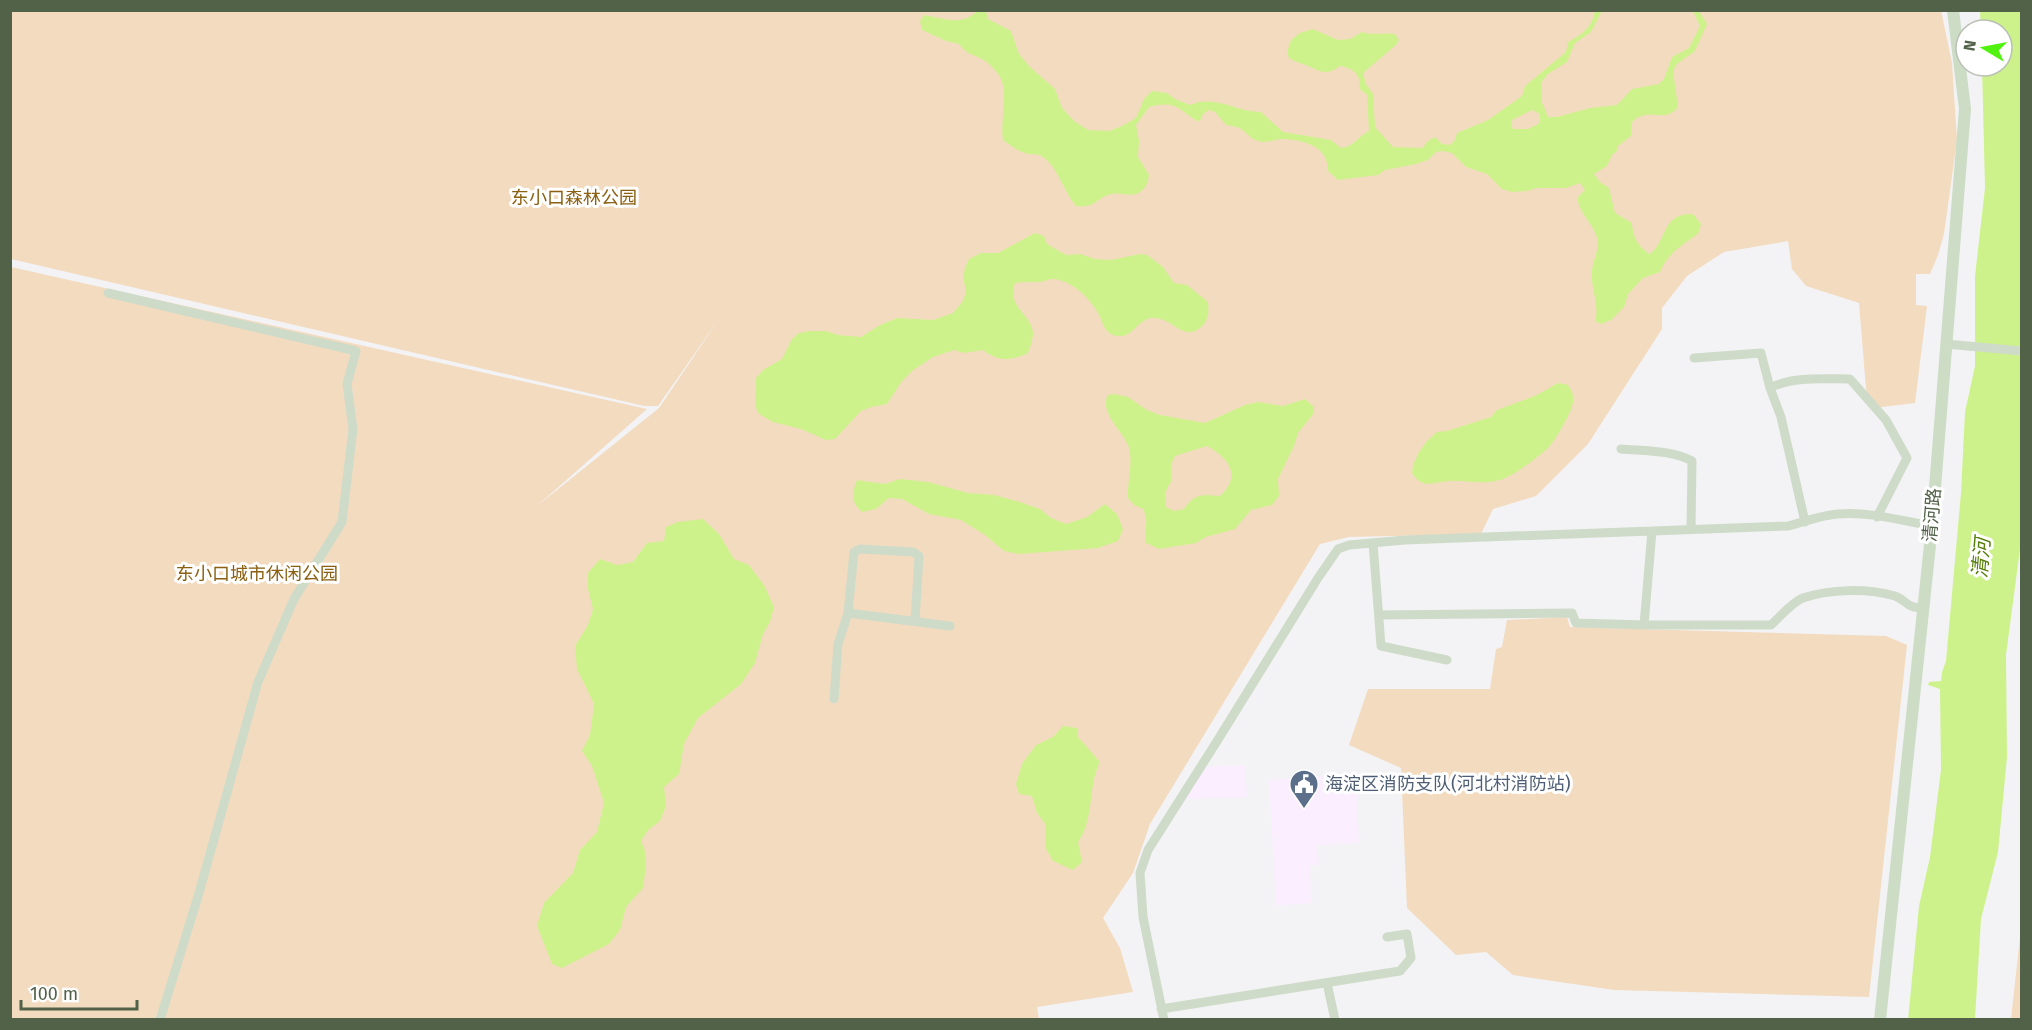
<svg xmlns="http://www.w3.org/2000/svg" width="2032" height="1030" font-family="'Fira Sans','Noto Sans SC',sans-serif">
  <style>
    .commercial { fill: #fbeefe }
    .green { fill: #f3dbc0 }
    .water { fill: #cef28b; fill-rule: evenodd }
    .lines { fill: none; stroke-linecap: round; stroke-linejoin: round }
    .street { stroke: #cfdbc9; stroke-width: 9 }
    .secondary { stroke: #ccdcc5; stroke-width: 12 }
    .labels { text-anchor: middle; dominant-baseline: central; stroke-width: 6; stroke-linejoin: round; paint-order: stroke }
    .park-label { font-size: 18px; fill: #8b6012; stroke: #fff }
    .street-label { font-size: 18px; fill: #526249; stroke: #fff }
    .service-label { font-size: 18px; fill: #4e5e75; stroke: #fff; text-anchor: start }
    .water-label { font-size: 20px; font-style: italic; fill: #557f08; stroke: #fff }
  </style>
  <rect width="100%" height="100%" fill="#f3f3f5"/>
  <path class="commercial" d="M1245,765L1247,797L1183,799L1206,767Z
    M1335,775L1356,779L1359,843L1317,845L1319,865L1310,866L1311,903L1276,906L1269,780Z"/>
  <path class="green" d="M1941,10L1952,63L1957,140L1944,234L1938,255L1930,274H1916V305L1927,306L1915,403L1874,408L1867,401L1859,303L1806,286L1792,269L1788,241L1724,252L1687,276L1662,308V329L1588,444L1536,496L1493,509L1481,534L1349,537L1320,544L1150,824L1133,873L1103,918L1120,948L1133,992L1037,1007L1039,1019H11V267L647,409L537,506L659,408L721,316L658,406H644L11,259V11Z
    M1567,617L1570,627L1886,636L1907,645L1869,997L1614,990L1513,975L1486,952L1456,955L1407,908L1401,768L1349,745L1368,689H1490L1496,649L1502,647L1507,620Z
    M2021,928V1019H2011Z"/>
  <path class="water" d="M977,11H986L988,19L1011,31L1019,54L1030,67L1055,89L1062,108L1074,121L1088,130L1109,131L1122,126L1136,118L1144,99L1152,91L1167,93L1175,99L1190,105C1215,94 1236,112 1261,112L1283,132L1331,140L1341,148C1355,146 1356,138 1369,131L1367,95L1360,89C1360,74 1355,69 1340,66C1326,76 1322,72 1308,66C1301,63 1295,62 1289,58L1287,52L1291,40L1300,33L1313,29L1338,40L1350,39L1362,32C1373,36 1384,32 1395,34L1399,40L1396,45L1363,73L1366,84L1373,94L1375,127L1393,147L1422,148L1428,141L1435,137L1442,144L1450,145L1455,140L1457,133L1488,120L1522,96L1525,86L1566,52L1568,42C1583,34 1592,27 1595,11H1602L1591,32L1575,43L1567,62L1548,74L1541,83V100L1548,117H1557L1590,108L1617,105L1632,89L1659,84L1664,79L1672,57L1689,48L1700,26L1693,11H1699L1707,24L1695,51L1677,64L1673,71L1678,107C1664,125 1648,105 1631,123V136L1618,146L1617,151L1612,155L1607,166L1594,174L1600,182L1609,188L1615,213L1632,223C1632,236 1639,248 1650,254C1668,240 1661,213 1693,214L1701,224L1698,234C1683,244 1667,254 1660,272L1643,278L1628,294L1624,307L1611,320L1601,324L1595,321C1600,304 1590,288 1592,270C1593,259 1600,250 1597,238C1593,223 1577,212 1578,197L1585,190L1580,183L1566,188H1537L1527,191L1512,192L1502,189L1487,174L1466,167L1452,153L1443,151L1436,152L1428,160L1416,164L1385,170L1378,175L1338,180L1328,171C1328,146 1306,141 1285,139C1276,138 1268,144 1258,141C1250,139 1246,131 1239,128C1235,126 1230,126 1226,125L1215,112L1209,110L1203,114L1200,121H1197C1178,109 1176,100 1149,107L1136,125L1139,141L1138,157L1149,175C1148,182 1146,188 1140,192C1131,198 1121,192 1112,194C1096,197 1096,209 1076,206C1064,192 1057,166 1043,157C1039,154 1034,154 1029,154C1019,152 1011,146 1003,140C1000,123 1008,93 1001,79C999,74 993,68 989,64C978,54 968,57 959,44L946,41L922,30L920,21L924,15C943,18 962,27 977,11ZM1532,110L1540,114V123L1528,129H1513L1511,125L1512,120Z
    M1980,11H2021L2022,534L2006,655L2007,757L1998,852L1981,919L1975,1019L1908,1020L1919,906L1930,857L1941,770L1940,689L1928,685L1929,682L1941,681L1942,672L1946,661L1961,493L1965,412L1975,366V276L1985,188L1982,66H2002V30H1981Z
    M1035,233L1044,236L1047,244L1066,255L1080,254L1095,259L1111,260L1140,254L1147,255L1163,267L1174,283L1187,285L1208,302C1209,312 1209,320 1201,327C1183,343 1172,316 1152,318C1138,319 1132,339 1117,336C1104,334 1103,322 1098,313C1090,298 1069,278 1051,279C1046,280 1042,282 1038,282C1029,282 1023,282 1015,283C1006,307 1031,313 1033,333C1033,340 1030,347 1028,353C1011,361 998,362 983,350L964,353L954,350L933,357L912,371L902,381L887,404L871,407L861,411L835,439L826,440L801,429L773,422L759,414L755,406L756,378L763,370L782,359L792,339L799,333L810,331H826L838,335L861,337L880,325L897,318L933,320L953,313L963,301L966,291L963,278L965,268L969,259L981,253H998Z
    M1558,383L1568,385C1572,391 1574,395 1573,402C1572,412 1556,439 1549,447C1540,456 1512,477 1500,480C1482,485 1466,480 1449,481C1432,482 1423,490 1412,473L1413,465L1419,452L1427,441L1437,432L1447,431L1491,417L1497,410L1537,395Z
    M1114,394L1128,397L1147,410L1160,415L1205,423L1245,405L1258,402L1283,406L1305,399L1314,407V413L1298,433L1294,446L1278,479L1279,496L1272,505L1251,510L1235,529L1206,537L1196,543L1159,549L1146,543C1143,528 1150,524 1143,509L1134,505L1128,498C1127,482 1134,460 1128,445C1121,429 1099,412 1108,395ZM1207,446C1229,458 1242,476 1220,496C1202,495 1195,493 1184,509L1174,511L1166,507C1164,497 1165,490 1171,482V465L1175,456Z
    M900,479L928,482L968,493L994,495L1020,502L1040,509L1051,518L1066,524L1087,517L1105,504L1117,514L1123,529L1118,541L1098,548L1019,554L1004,551L985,535L961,520L929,514L902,499L889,498L876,509L862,512C850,501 852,494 857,480L885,484Z
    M703,519L719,534L734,559L749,565L764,585L774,607L770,622L763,634L755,663L741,684L698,718L684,744L679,774L664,787L666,806L660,821L648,830L641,841L645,851V873L643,888L626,907L620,930L609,944L562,968L552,964L537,926L544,903L573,873L580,850L597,832L604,803L592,766L582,751L590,735L594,704L577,669L575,646L588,625L593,609L588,589V573L600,559L617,565L633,562L647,543L664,541L666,527L678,522Z
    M1063,726L1077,728L1078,737L1100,762C1087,787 1095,819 1078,842L1082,862L1073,870L1053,861L1045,847L1046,825L1037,813L1032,796L1019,794L1016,784L1022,764L1036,745L1053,737Z"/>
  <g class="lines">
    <path class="street" d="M108,293L356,351L347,384L353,429L342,522L294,599L258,682L199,893L160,1020
      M1946,344L2022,351
      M1694,358L1761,353L1770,388L1781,417L1805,522
      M1770,388C1793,376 1825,379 1850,379L1886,420L1907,458L1877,517
      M1621,449C1644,451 1672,450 1692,461L1691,529
      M1373,543L1381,646L1447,660
      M848,613L950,626
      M1379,615L1572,613L1576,623L1646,625H1771C1780,617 1792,602 1803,598C1830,589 1867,588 1895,596C1908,601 1904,607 1923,608
      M1644,625L1652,531
      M834,699L838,644L848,613L854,552L860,549L913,552L919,556L915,621
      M1327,983L1335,1020
      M1161,1009L1400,971L1411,958L1407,934L1387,937
      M1164,1020L1143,917L1140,873L1148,850L1219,738L1318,578L1338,549L1349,545L1405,540L1788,526C1805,522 1821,515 1838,514C1869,511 1902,521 1932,526"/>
    <path class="secondary" d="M1880,1020L1932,526L1965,109L1953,10"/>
  </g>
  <defs>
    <g id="civic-pin" transform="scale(1.5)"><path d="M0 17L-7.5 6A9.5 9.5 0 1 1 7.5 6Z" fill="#5c6f8a" stroke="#fff"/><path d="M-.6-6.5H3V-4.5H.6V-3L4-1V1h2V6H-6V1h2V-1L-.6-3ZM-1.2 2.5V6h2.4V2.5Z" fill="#fff"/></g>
  </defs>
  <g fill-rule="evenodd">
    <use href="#civic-pin" x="1304" y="784"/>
  </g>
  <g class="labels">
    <g class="park-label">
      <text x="574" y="198">东小口森林公园</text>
      <text x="257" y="574">东小口城市休闲公园</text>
    </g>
    <g class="street-label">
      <text transform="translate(1932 515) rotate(-85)">清河路</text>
    </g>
    <g class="service-label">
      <text x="1325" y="784">海淀区消防支队(河北村消防站)</text>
    </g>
    <g class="water-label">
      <text transform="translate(1981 558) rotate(-85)">清河</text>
    </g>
  </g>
  <rect width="2032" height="1030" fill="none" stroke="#526249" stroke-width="24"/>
  <g transform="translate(1984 48) rotate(280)"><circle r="28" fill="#ffffff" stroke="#bac0b6" stroke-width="1.5"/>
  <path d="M0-4.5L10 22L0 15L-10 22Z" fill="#51f210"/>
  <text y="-9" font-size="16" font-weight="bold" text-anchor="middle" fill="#526249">N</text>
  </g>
  <path d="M21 1000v9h116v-9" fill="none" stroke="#526249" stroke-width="3"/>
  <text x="30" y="1000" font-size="18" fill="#526249" stroke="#ffffff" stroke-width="4.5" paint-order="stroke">100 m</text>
</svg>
